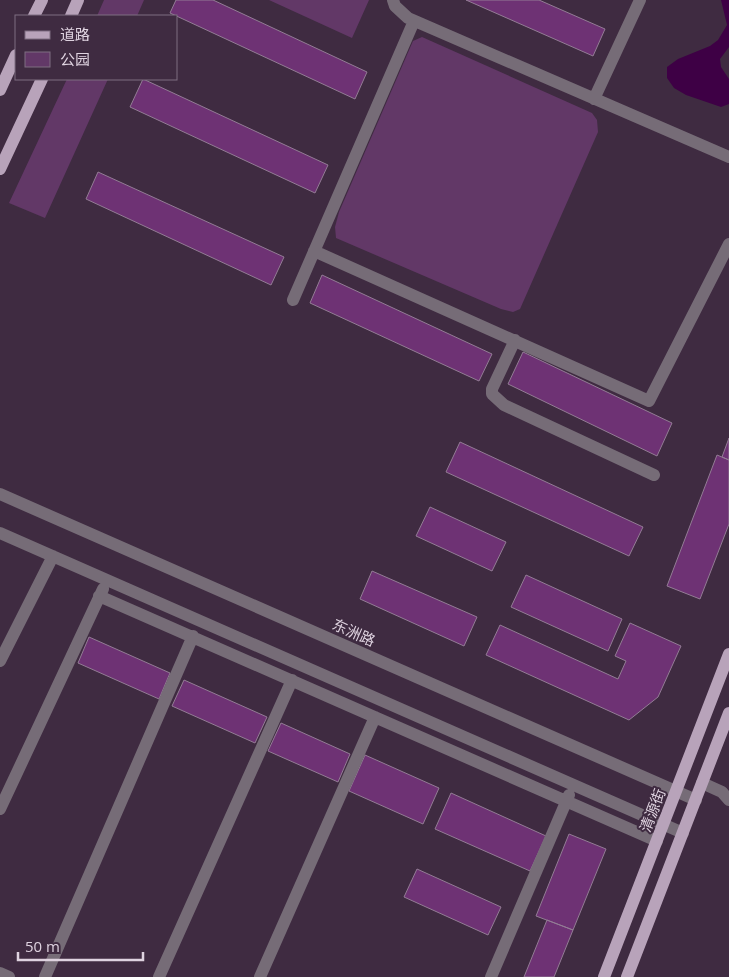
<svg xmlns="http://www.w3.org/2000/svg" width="729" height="977" font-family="'Open Sans','Noto Sans SC',sans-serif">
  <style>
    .green { fill: #623867 }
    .water { fill: #3e0045 }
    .building { fill: #6e3274; stroke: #937c95 }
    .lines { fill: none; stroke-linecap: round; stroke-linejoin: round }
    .minor { stroke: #766c77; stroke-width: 12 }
    .major { stroke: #b8a3ba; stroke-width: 12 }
    .labels { text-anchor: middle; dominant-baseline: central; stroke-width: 4; stroke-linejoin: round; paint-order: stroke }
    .street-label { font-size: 15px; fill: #dfd3e0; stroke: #3f2b41 }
  </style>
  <rect width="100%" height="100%" fill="#3f2b41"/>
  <path class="green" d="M104,0H144L137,16H97Z
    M269,0H369L352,38Z
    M422,37L592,113L597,120L598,132L520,309L513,312L501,309L336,238L335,227L339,212L413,41Z
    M67,79H108L45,218L9,203Z"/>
  <path class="water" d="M721,0H729V47L720,59L721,67L729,79V104L721,107L686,95L674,88L667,78V67L678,59L710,46L718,40L727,25Z"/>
  <path class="building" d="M176,0H213L367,72L355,99L170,13Z
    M466,0H539L605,29L593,56Z
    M143,79L328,165L315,193L130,107Z
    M98,172L284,257L271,285L86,199Z
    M322,275L492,354L479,381L310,303Z
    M523,352L672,423L657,456L508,384Z
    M729,438V460L722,457Z
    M460,442L643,527L629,556L446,472Z
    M717,455L729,460V524L700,599L667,586Z
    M430,507L506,542L492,571L416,536Z
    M372,571L477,617L464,646L360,599Z
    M526,575L622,619L608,651L511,607Z
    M630,623L681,646L658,697L629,720L486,655L500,625L618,679L626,661L615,656Z
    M89,637L170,673L159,699L78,663Z
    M184,680L267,717L255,743L172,706Z
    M281,723L350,754L338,782L268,751Z
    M365,755L439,788L423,824L349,791Z
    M451,793L546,836L530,871L435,829Z
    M569,834L606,849L573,930L536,916Z
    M417,869L501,907L488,935L404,897Z
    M547,920L573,930L554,977H524Z"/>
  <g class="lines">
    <path class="minor" d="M393,0L395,6L408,18L729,157
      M594,99L640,0
      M314,251L649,401L729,244
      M293,300L414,21
      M515,340L492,389V394L504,405L654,475
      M0,494L696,800
      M0,533L683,833
      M99,596L657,841
      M0,661L53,556
      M702,783L722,792L729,800
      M0,809L103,589
      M0,973L9,977
      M45,977L193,636
      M159,977L292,680
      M260,977L375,717
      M491,977L569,795"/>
    <path class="major" d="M34,16L42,0
      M71,16L78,0
      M0,90L16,55
      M0,169L42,79
      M604,977L729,654
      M627,977L729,713"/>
  </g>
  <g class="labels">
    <g class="street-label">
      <text transform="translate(354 632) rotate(24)">东洲路</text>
      <text transform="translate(652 810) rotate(-69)">清源街</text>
    </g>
  </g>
  <rect x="15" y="15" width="162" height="65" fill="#3f2b41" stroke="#7f6e81"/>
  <rect x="25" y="31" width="25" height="8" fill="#b8a3ba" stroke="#7f6e81"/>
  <text x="60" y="40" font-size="15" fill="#dfd3e0">道路</text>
  <rect x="25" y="52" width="25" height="15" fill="#623867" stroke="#7f6e81"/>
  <text x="60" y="65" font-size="15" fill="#dfd3e0">公园</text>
  <path d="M18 952v8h125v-8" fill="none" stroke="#dfd3e0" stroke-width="2.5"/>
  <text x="25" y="952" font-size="15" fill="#dfd3e0" stroke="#3f2b41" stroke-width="4" paint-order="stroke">50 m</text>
</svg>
